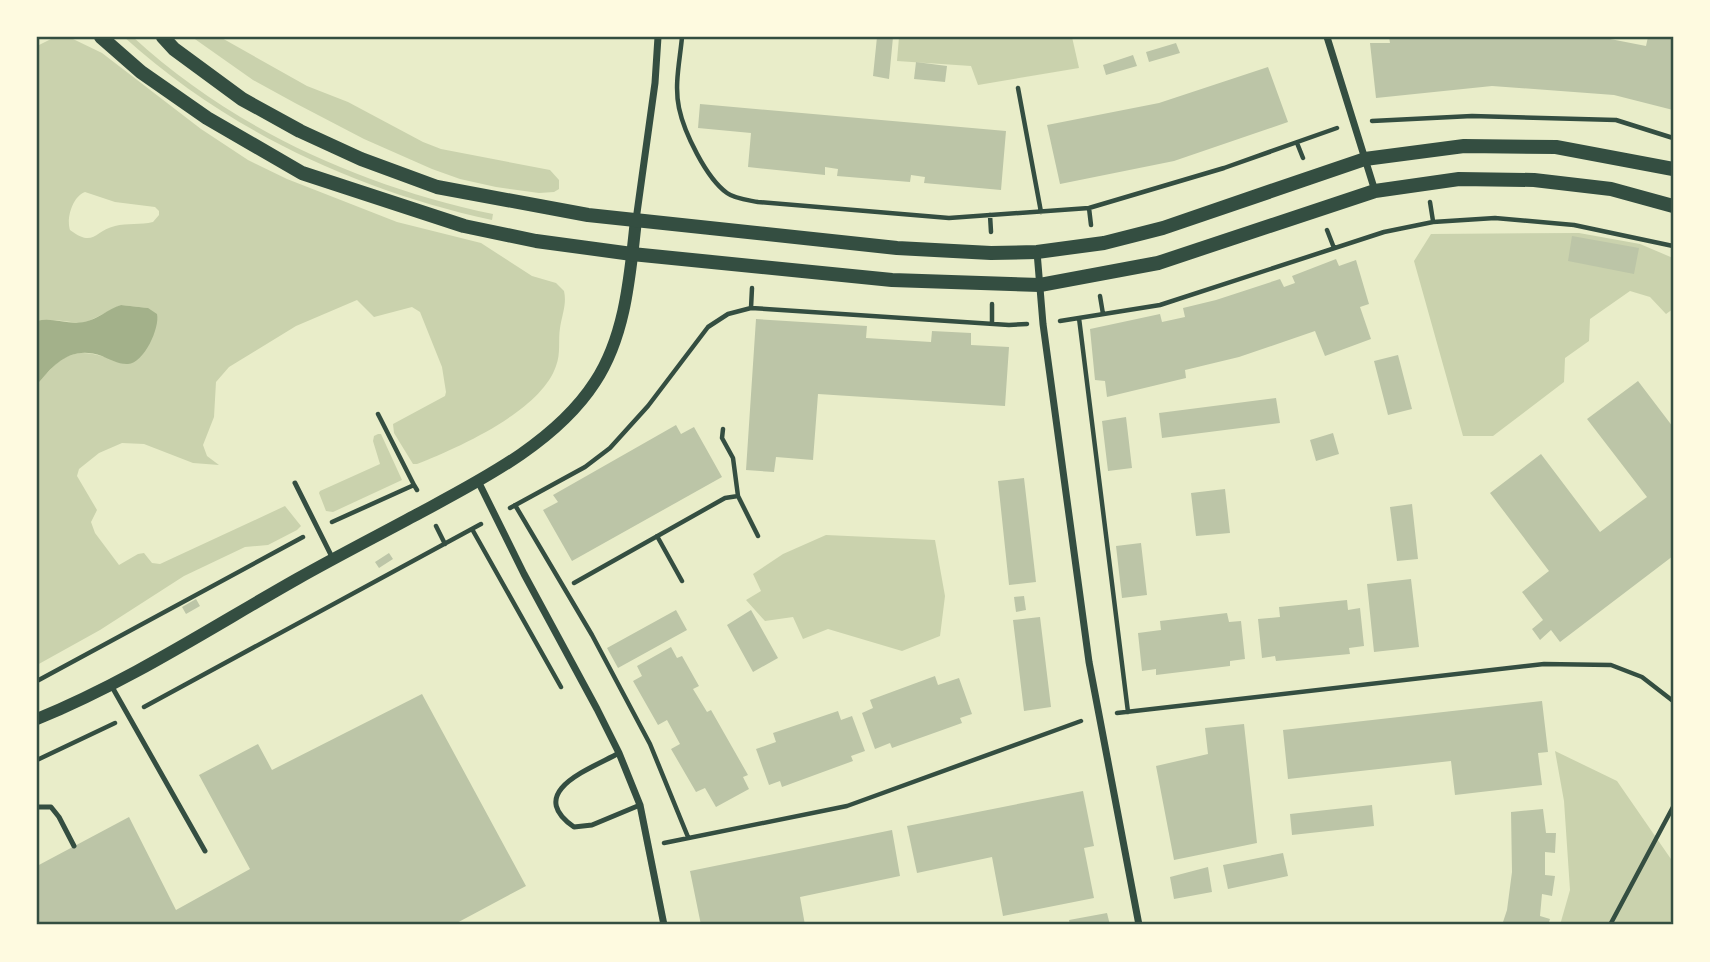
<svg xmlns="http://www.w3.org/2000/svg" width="1710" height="962" font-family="'Titillium Web',sans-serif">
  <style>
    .green { fill: #cad2ad; fill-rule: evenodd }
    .water { fill: #a3b18a }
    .building { fill: #bcc5a7 }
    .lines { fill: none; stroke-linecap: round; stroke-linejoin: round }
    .path { stroke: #344e41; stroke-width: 4.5 }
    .service { stroke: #344e41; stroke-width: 5 }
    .minor { stroke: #344e41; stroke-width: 7 }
    .tertiary { stroke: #344e41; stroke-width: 12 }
    .secondary { stroke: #344e41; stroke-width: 14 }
    .neatline { fill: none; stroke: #344e41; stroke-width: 2.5 }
  </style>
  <rect width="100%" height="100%" fill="#e9edc9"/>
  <path class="green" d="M124,37H133C233,129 361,186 493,214L492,220C356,190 228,131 124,37Z
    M192,37H220L307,86L348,102L423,142L441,149L550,170L559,180V189L554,192L539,193L496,187L460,179L432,169L364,139L295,103L253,80Z
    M899,37H1072L1079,68L978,85L971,66L897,61Z
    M61,38L73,39L102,53L201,129L248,160L287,179L397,222L481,243L532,276L556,283L564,291C567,304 562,315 560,328C558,341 561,353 556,366C541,411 458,448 417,464H413L394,433L393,424L445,396L446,392L442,367L420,312L412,307L374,317L357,300L296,326L229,367L216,382L214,417L203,445L207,456L219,465L193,463L144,444L122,443L99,453L79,469L77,476L97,510L91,522L95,533L119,565L138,554L144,553L152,563L160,564L285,506L301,526L297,530L268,545L245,547L184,576L100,630L37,665V385C68,345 81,348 126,364L148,308L121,305L89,321L80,323L54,320L37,321V46L51,39ZM85,192L115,202L155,207L159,211V215L153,222C141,225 127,223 115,226C94,231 94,248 70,230C66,218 73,196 85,192Z
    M1579,233L1640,244L1673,258V309L1666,314L1650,297L1630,291L1590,319L1589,341L1565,358L1564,382L1493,436H1463L1414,261L1431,234Z
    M378,434H381L402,480L333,512L326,511L319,493L320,491L380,464L373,441L374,436Z
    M826,535L935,540L945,596L940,636L902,651L828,629L803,639L793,617L765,621L746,600L761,591L753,574L783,554Z
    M1555,751L1617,781L1673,862V917L1668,925H1560L1570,890L1564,801Z"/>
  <path class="water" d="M121,305L148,308L157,314C160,328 144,363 128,364C120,365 109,359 102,356C72,345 54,363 37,385V321C52,317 68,325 84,322C97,320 108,309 121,305Z"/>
  <path class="building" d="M877,37H893L889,79L873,76Z
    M1389,37H1600L1646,46L1648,37H1673V110L1614,95L1492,86L1376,98L1370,43H1390Z
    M1176,43L1180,53L1149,62L1146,52Z
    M1133,55L1137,66L1106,75L1103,65Z
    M916,62L947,66L945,82L914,79Z
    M1268,67L1288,122L1174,161L1060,184L1047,125L1159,103Z
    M700,104L1006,131L1001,190L924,183L925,177L911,175L910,182L837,176L838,169L825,167V175L748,167L751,133L698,128Z
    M1572,236L1639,248L1634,274L1568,261Z
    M1336,259L1339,266L1356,260L1369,304L1360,307L1371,339L1325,356L1315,331L1239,357L1185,370L1186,378L1107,397L1105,381L1095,380L1090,329L1160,314L1162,322L1185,317L1183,308L1216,300L1280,279L1284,287L1295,283L1292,276Z
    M756,319L867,326L866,338L931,342L932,331L971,333V345L1009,347L1005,406L818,394L813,460L776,457L774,472L746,470Z
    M1398,355L1412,409L1388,415L1374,361Z
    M1638,381L1673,427V556L1560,642L1551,630L1540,640L1532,629L1543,620L1522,592L1549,571L1490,493L1541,454L1600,532L1647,497L1587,419Z
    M1276,398L1280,423L1162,438L1159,413Z
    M1126,417L1132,468L1108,471L1102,421Z
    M676,425L681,434L694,427L722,477L572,561L543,510L558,502L553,495Z
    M1333,433L1339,454L1316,461L1310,440Z
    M1024,478L1036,582L1009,585L998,481Z
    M1225,489L1230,533L1196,536L1191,493Z
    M1412,504L1418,559L1397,561L1390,507Z
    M1141,543L1147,595L1122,598L1116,546Z
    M389,553L393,559L379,568L375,562Z
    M1411,579L1419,647L1374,652L1367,584Z
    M1024,596L1026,610L1016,612L1014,597Z
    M196,599L200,606L186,614L182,607Z
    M1347,600L1348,610L1360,608L1364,646L1349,648L1350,654L1276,661L1275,656L1262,658L1258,619L1280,617L1279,607Z
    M676,610L687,630L618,668L607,648Z
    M751,610L778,658L753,672L727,625Z
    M1227,613L1229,622L1241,621L1245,659L1230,661V666L1156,675V669L1142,671L1138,633L1161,630L1160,621Z
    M1040,617L1051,707L1024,711L1013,620Z
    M671,647L677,658L682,656L699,686L693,689L707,712L711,710L748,775L743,777L749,789L716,807L705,788L696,792L671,749L680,744L667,720L658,725L633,681L642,676L637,666Z
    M935,676L938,685L959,678L972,714L960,718L962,723L892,748L890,743L875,749L862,713L873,708L870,700Z
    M422,694L526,886L453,925H37V866L129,817L176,910L250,869L199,775L258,744L272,770Z
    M1542,701L1548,752L1538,753L1542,785L1455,795L1451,761L1288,779L1283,730Z
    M838,711L841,720L852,716L865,751L851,756L853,761L782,787L780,781L769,785L756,749L776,742L773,733Z
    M1244,724L1257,843L1174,860L1156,766L1208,754L1205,728Z
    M1083,791L1094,846L1084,848L1094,898L1003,916L992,857L917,873L907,826Z
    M1372,805L1374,826L1292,835L1290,814Z
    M1543,809L1546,833H1556L1555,853L1545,852V875L1555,876L1552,896L1542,894L1540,916L1550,919L1548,925H1502L1507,910L1512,872L1511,812Z
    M892,830L900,876L800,897L805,925H701L690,871Z
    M1283,853L1288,876L1228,889L1223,865Z
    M1208,867L1212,892L1174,899L1170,877Z
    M1107,913L1110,925H1070L1069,920Z"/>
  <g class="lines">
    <path class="path" d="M682,37C680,60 674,85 679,108C684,132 706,178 727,193C735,199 748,200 758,202L949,218L1089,208L1224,168L1337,128
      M1018,88L1041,212
      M1372,121L1472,116L1616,120L1673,138
      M1297,143L1303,158
      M1430,202L1433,221
      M1089,208L1091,225
      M990,215L991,232
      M1327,230L1334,248
      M1100,296L1103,314
      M992,304V324
      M751,308L752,288
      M1079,318L1128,712
      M1060,321L1160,305L1384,232L1433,222L1495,218L1574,225L1673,246
      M378,414L414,485
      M723,429L722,438L733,458L738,496L758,536
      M515,505L592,635L650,744L688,837
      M510,508L585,467L610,448L648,406L708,327L728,314L751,308L1009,325L1027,324
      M332,522L414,485L417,490
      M436,526L445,544
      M472,529L561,687
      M657,536L682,581
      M574,583L725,498L738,496
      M37,681L303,537
      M144,707L481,524
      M1117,713L1544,664L1611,665L1642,677L1673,701
      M37,760L115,723
      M664,843L847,806L1081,721
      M1610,925L1673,807"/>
    <path class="service" d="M295,483L333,559
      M111,685L205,851
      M619,753C590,769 524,792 574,827L592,825L640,805
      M37,807H51L59,817L74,846"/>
    <path class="minor" d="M1327,37L1375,191
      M636,220L655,83L658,37
      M1037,252L1043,324L1089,662L1139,925
      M478,481L524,574L597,709L619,753L640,805L664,925"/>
    <path class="tertiary" d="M37,719C128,682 212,627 297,579C336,557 375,537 414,516C477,482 555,444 595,382C626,335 630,274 636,220"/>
    <path class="secondary" d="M101,37L141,72L207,118L302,173L464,226L536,241L632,254L892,280L1040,285L1158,263L1375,191L1459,179L1534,180L1611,189L1673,206
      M163,37L174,49L242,99L300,131L361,159L437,187L588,215L897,248L991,253L1037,252L1104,243L1163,228L1365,159L1464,146L1556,147L1673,169"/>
  </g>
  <rect width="1710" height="962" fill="none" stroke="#fefae0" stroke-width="77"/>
  <rect x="38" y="38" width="1634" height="885" class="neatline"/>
</svg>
